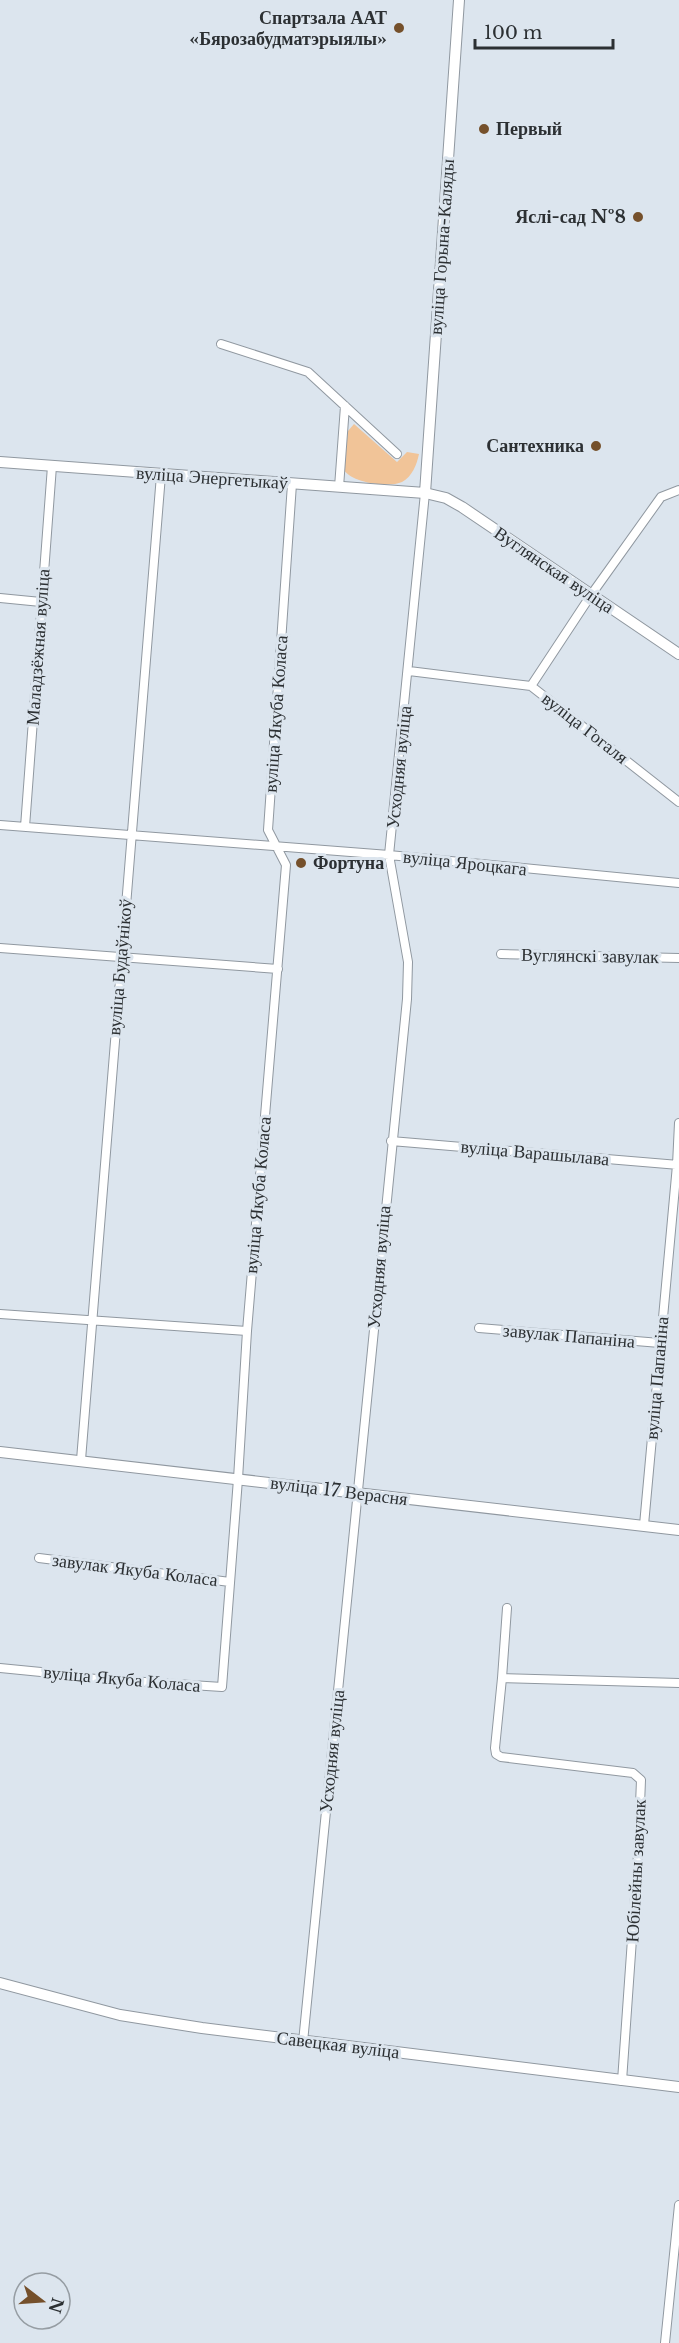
<svg xmlns="http://www.w3.org/2000/svg" width="679" height="2343" font-family="'Libre Baskerville',serif">
  <style>
    .green { fill: #f1c498 }
    .lines { fill: none; stroke-linecap: round; stroke-linejoin: round }
    .minor-casing { stroke: #9098a0; stroke-width: 10 }
    .tertiary-casing { stroke: #9098a0; stroke-width: 12 }
    .minor { stroke: #fff; stroke-width: 8 }
    .tertiary { stroke: #fff; stroke-width: 10 }
    .poi-dot { fill: #75502b; stroke: #dce5ee; stroke-width: 2 }
    .labels { text-anchor: middle; dominant-baseline: central; stroke-width: 6; stroke-linejoin: round; paint-order: stroke }
    .poi-label { font-size: 18px; font-weight: bold; fill: #2c3033; stroke: #dce5ee; text-anchor: end }
    .street-label { font-size: 18px; fill: #2c3033; stroke: #dce5ee }
  </style>
  <rect width="100%" height="100%" fill="#dce5ee"/>
  <path class="green" d="M354,424L397,462L407,452L419,454C417,464 412,477 402,482C389,488 352,483 344,470L348,431Z"/>
  <g class="lines">
    <g class="minor-casing">
      <path id="minor" d="M221,344L308,372L397,454
        M339,487L345,406
        M0,598L41,602
        M409,671L531,686L679,802
        M531,686L591,595L661,497L679,490
        M0,825L389,855L679,883
        M25,827L52,466
        M0,948L278,969
        M501,954L679,958
        M391,1141L679,1165
        M0,1314L247,1331
        M479,1328L660,1343
        M81,1460L161,475
        M644,1525L677,1165L679,1123
        M39,1558L230,1582
        M507,1608L502,1678L679,1683
        M0,1668L41,1672L67,1677L222,1687L238,1479L247,1331L286,865L268,830L292,484
        M502,1678L495,1748L496,1754L501,1757L633,1773L641,1780L638,1854L622,2081
        M303,2042L407,999L408,962L389,855L425,493
        M665,2343L679,2205"/>
    </g>
    <g class="tertiary-casing">
      <path id="tertiary" d="M0,462L425,493L446,498L462,507L679,654
        M425,493L459,0
        M0,1452L679,1530
        M0,1983L120,2015L202,2028L679,2087"/>
    </g>
    <use href="#minor" class="minor"/>
    <use href="#tertiary" class="tertiary"/>
  </g>
  <g class="poi-dot">
    <circle cx="399" cy="28" r="6"/>
    <circle cx="484" cy="129" r="6"/>
    <circle cx="638" cy="217" r="6"/>
    <circle cx="596" cy="446" r="6"/>
    <circle cx="301" cy="863" r="6"/>
  </g>
  <g class="labels">
    <g class="poi-label">
      <text x="387" y="18">Спартзала ААТ<tspan x="387" dy="21">«Бярозабудматэрыялы»</tspan></text>
      <text x="496" y="129" text-anchor="start">Первый</text>
      <text x="626" y="217">Яслі-сад №8</text>
      <text x="584" y="446">Сантехника</text>
      <text x="313" y="863" text-anchor="start">Фортуна</text>
    </g>
    <g class="street-label">
      <text transform="translate(442 247) rotate(-86)">вуліца Горына-Каляды</text>
      <text transform="translate(212 478) rotate(4)">вуліца Энергетыкаў</text>
      <text transform="translate(554 570) rotate(34)">Вуглянская вуліца</text>
      <text transform="translate(38 647) rotate(-86)">Маладзёжная вуліца</text>
      <text transform="translate(276 714) rotate(-86)">вуліца Якуба Коласа</text>
      <text transform="translate(585 728) rotate(38)">вуліца Гогаля</text>
      <text transform="translate(399 767) rotate(-84)">Усходняя вуліца</text>
      <text transform="translate(465 863) rotate(6)">вуліца Яроцкага</text>
      <text transform="translate(590 956) rotate(1)">Вуглянскі завулак</text>
      <text transform="translate(120 967) rotate(-85)">вуліца Будаўнікоў</text>
      <text transform="translate(535 1153) rotate(5)">вуліца Варашылава</text>
      <text transform="translate(258 1195) rotate(-85)">вуліца Якуба Коласа</text>
      <text transform="translate(379 1267) rotate(-85)">Усходняя вуліца</text>
      <text transform="translate(569 1336) rotate(5)">завулак Папаніна</text>
      <text transform="translate(657 1378) rotate(-85)">вуліца Папаніна</text>
      <text transform="translate(339 1491) rotate(7)">вуліца 17 Верасня</text>
      <text transform="translate(135 1570) rotate(7)">завулак Якуба Коласа</text>
      <text transform="translate(122 1679) rotate(5)">вуліца Якуба Коласа</text>
      <text transform="translate(332 1751) rotate(-84)">Усходняя вуліца</text>
      <text transform="translate(636 1871) rotate(-87)">Юбілейны завулак</text>
      <text transform="translate(338 2045) rotate(7)">Савецкая вуліца</text>
    </g>
  </g>
  <g transform="translate(42 2301) rotate(107)"><circle r="28" fill="#dce5ee" stroke="#969da3" stroke-width="1.5"/>
  <path d="M0-4.5L10 22L0 15L-10 22Z" fill="#75502b"/>
  <text y="-9" font-size="16" font-weight="bold" text-anchor="middle" fill="#2c3033">N</text>
  </g>
  <path d="M475 39v9h138v-9" fill="none" stroke="#2c3033" stroke-width="3"/>
  <text x="484" y="39" font-size="18" fill="#2c3033" stroke="#dce5ee" stroke-width="4.5" paint-order="stroke">100 m</text>
</svg>
